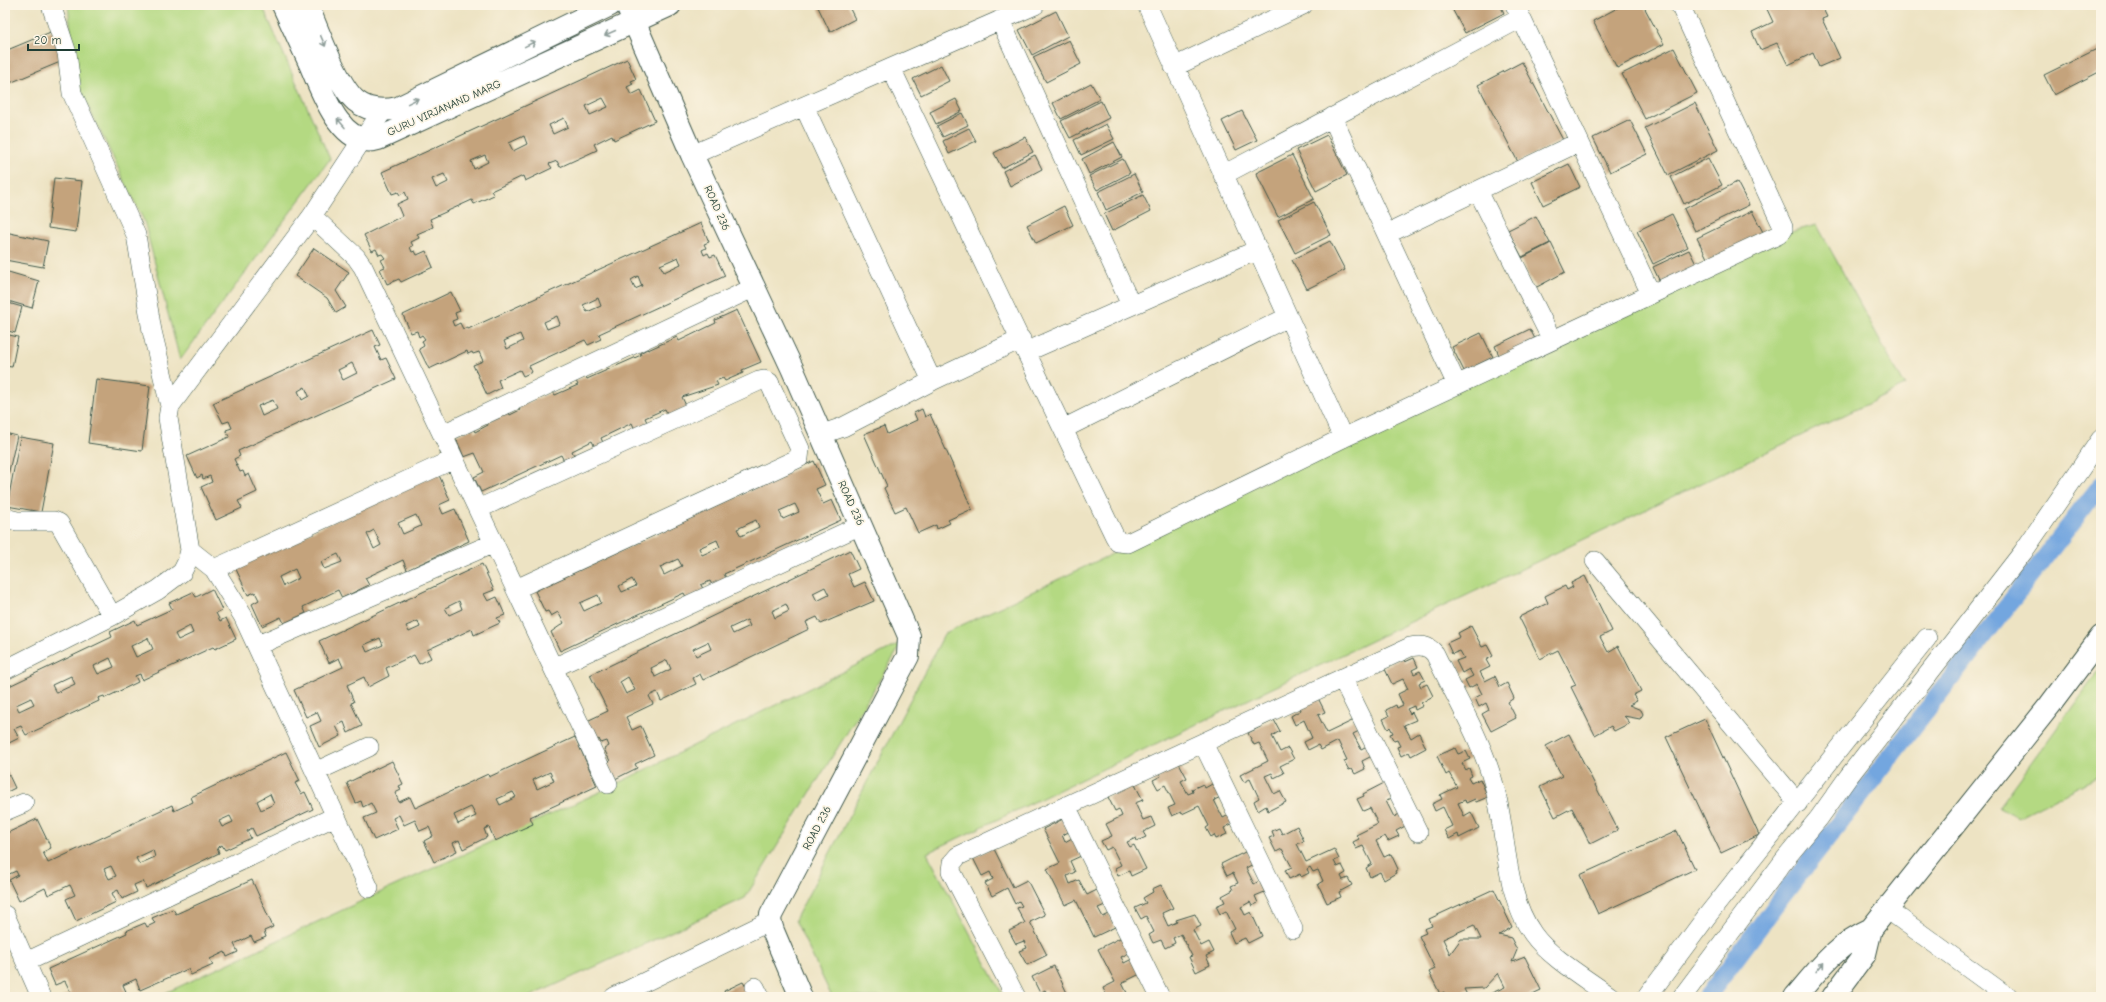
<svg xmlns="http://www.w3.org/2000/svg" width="2106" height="1002" font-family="'Comic Neue',sans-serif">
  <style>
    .green { fill: #b4d982; stroke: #6a8b5b }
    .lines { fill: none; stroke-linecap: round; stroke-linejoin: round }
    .canal { stroke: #73a6df; stroke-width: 18 }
    .building { fill: #c4a37c; fill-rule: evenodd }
    .minor-casing { stroke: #3e5649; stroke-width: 20 }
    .tertiary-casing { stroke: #3e5649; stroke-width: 24 }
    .minor { stroke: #fff; stroke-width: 19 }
    .tertiary { stroke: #fff; stroke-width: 22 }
    .oneway { stroke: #8f9e9a }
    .labels { text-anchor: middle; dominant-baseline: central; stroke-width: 3.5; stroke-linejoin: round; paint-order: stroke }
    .street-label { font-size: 11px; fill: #1f3d34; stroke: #fcf5e5 }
  </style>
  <rect width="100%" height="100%" fill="#fcf5e5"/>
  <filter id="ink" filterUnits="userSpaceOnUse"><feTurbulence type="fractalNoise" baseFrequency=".025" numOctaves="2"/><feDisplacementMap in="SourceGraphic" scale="8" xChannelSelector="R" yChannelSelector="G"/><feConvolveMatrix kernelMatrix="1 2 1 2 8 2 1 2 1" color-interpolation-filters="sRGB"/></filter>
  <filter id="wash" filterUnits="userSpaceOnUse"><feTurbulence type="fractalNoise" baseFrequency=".012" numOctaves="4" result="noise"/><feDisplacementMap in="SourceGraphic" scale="16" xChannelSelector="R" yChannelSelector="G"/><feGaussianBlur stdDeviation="0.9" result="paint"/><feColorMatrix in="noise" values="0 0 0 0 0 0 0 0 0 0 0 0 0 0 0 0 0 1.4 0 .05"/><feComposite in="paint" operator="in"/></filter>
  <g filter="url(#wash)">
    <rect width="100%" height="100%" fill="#ede3c3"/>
    <path class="green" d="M68,5H262L330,159L180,360L144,221L77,84Z
      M1817,225L1905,386L927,853L1004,997H832L795,920L945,633L1794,231Z
      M903,642L745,898L529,997H157L366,899L606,789Z
      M2101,668V775L2018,817L1999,807Z"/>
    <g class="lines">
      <path class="canal" d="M1707,997L1780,899L2101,485"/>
    </g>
    <g id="blocks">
      <path class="building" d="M817,5H848L855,19L830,32Z
        M1450,5H1500L1504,13L1465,33Z
        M1623,5H1643L1664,44L1617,68L1593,21Z
        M1765,5H1808L1810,8L1821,5L1827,17L1822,19L1840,58L1819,67L1813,53L1788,65L1777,43L1760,50L1752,32L1773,22Z
        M1056,11L1068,36L1032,55L1019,30Z
        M53,31L65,60L5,85V51Z
        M1069,40L1081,64L1046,82L1033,57Z
        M2101,47V71L2054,95L2044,75Z
        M1674,48L1697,93L1645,119L1622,74Z
        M627,59L636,79L631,81L633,84L627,87L631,95L641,90L655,121L614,140L612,135L594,144L597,150L560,167L557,161L549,164L552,168L525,181L523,176L491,191L494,195L474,204L472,200L430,219L433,227L417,234L419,238L411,242L413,246L410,247L412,252L415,251L417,255L426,251L433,267L401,282L399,279L387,284L380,269L385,267L381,260L385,258L382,254L379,255L376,249L372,251L364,235L402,216L397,204L408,199L405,192L400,195L398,192L392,194L382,172ZM603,98L608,107L590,115L586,106ZM564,118L568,127L553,134L549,125ZM524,136L527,144L513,151L509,143ZM485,155L488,162L474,169L471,161ZM444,174L448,182L436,188L432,179Z
        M1522,62L1563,140L1518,162L1478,85Z
        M941,65L949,81L921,95L913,79Z
        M1091,83L1100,99L1061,119L1053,103Z
        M956,99L962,111L936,124L930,112Z
        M1101,101L1109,118L1070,138L1061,121Z
        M1695,103L1718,150L1668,175L1645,128Z
        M1242,111L1257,140L1236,150L1222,121Z
        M962,113L968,125L943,137L937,126Z
        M1630,120L1647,154L1610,172L1593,138Z
        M1106,124L1114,139L1081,155L1074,140Z
        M969,128L976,141L949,154L943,141Z
        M1327,135L1347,175L1316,191L1296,150Z
        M1025,137L1033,152L1002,168L994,153Z
        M1114,142L1122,157L1089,174L1082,159Z
        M1035,155L1042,169L1010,186L1003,171Z
        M1292,155L1314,199L1278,217L1256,173Z
        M1708,158L1722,185L1684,204L1671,177Z
        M1123,159L1130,173L1097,190L1089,176Z
        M1569,164L1580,187L1543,205L1532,182Z
        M1134,174L1143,192L1106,210L1098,192Z
        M54,178L82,181L76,232L48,228Z
        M1737,182L1749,205L1695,231L1684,209Z
        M1143,195L1151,211L1112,231L1104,214Z
        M1314,202L1331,235L1295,253L1278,220Z
        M1064,206L1073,225L1036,243L1027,225Z
        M1752,211L1764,234L1709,262L1697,238Z
        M1672,214L1688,247L1653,264L1637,231Z
        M1536,216L1550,243L1522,257L1508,230Z
        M701,223L709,242L704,244L706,248L702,250L704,255L708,253L710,257L715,255L725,276L599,334L601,339L588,345L585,340L529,366L532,372L523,376L520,370L498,380L501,388L487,395L473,365L483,361L479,352L473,354L472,352L468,354L467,351L429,369L419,349L424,346L422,341L425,339L422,335L419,337L417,331L411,333L403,315L451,292L460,311L455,313L457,319L452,321L454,326L460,323L463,329L467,327L468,329ZM678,257L681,264L664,272L660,265ZM638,276L642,286L635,289L631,280ZM598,298L601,306L587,312L583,305ZM557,316L560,324L547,329L544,322ZM520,334L523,341L507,349L504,341Z
        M5,232L48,241L43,267L5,260Z
        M1330,241L1345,270L1307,289L1292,260Z
        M1551,243L1565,272L1535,288L1520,259Z
        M314,248L349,272L336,291L346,307L336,313L327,298L295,276Z
        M1689,250L1697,266L1661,284L1653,267Z
        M5,271L39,281L32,308L5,300Z
        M5,302L22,307L15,333L5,330Z
        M737,310L761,362L742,370L743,373L725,381L723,378L716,381L718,385L682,397L687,408L669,417L665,409L645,418L650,428L637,434L632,423L601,438L604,445L596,449L592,441L572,451L575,458L565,463L561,455L481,492L474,477L484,472L475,453L464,457L455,436L473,428L475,432L488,425L487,422L509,412L510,415L520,410L518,407L553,392L555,395L578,385L576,381L586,377L587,379L641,355L640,353L647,349L648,350L677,337L679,341L716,323L715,320Z
        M1530,329L1537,343L1501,360L1495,346Z
        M373,330L380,345L375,347L381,360L386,358L396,379L238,451L240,456L234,459L240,472L243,471L245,476L249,474L257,492L238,501L242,508L216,520L201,487L212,482L210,476L203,479L202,475L197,478L187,456L229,437L226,430L232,428L229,421L223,423L213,403ZM352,363L357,373L343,380L338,370ZM305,387L309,396L302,400L298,391ZM273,400L277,409L262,416L258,406Z
        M1481,333L1493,357L1464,371L1452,347Z
        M5,334L18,337L12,367L5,366Z
        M96,379L150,386L142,451L88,443Z
        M922,409L925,417L930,414L972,509L948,520L950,523L937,529L936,525L918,533L906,507L895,512L884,488L887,486L864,434L884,426L887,434L917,420L914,413Z
        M5,433L17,436L6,484H5Z
        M20,437L54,443L41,512L7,506Z
        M814,461L825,485L816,489L823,504L832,500L841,520L724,574L727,580L713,587L710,581L701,585L704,591L687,599L684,593L560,651L551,632L564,623L558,612L551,616L548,611L545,612L535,591ZM795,504L799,512L783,519L779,511ZM756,520L759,527L741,536L737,529ZM717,540L720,547L702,555L699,548ZM678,559L682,566L664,575L660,567ZM632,579L636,586L622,592L619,586ZM598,595L601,603L584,611L580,603Z
        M438,473L450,500L439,505L443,514L455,509L469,541L407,570L403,560L365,578L369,585L342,598L338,590L303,607L306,613L284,623L281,617L262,626L252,604L259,600L255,592L248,595L235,567ZM416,515L421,526L403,534L398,523ZM374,530L381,545L374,549L367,534ZM338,554L342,562L324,569L321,562ZM295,569L299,578L283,586L279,577Z
        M850,550L859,569L848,574L854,587L865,582L874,601L821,624L817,617L806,622L809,629L703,680L700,674L693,678L696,684L661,701L657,692L649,696L653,704L626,717L632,730L641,726L654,755L635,764L637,768L615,779L607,762L610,761L604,749L609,746L607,741L601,743L599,739L596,741L587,721L608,711L590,675ZM825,587L829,595L817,601L813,593ZM786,604L789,611L775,618L772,611ZM747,620L750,626L733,634L730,628ZM708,642L711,649L696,656L693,649ZM667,660L671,669L655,677L651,668ZM628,677L635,690L626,694L620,682Z
        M482,564L494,590L484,594L488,601L497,597L505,615L497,618L500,623L474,635L472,629L427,650L431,658L419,664L414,655L386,668L389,676L368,687L364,677L347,685L354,702L351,703L362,726L348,733L344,722L336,726L341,736L319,747L310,726L321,721L317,712L306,717L294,690L343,667L339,658L329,663L319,641ZM459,601L462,609L449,615L445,608ZM418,621L420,627L409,632L406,626ZM380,638L383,645L367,652L364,645Z
        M1585,576L1612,631L1600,637L1608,652L1618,646L1641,691L1633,695L1637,701L1629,705L1641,710L1643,714L1640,719L1624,716L1630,723L1614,731L1611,726L1595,735L1571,687L1576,685L1558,650L1540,659L1519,617L1548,603L1545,596L1565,586L1567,590L1573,587L1571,583Z
        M212,589L222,610L216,613L220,621L226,618L236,639L215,649L213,647L142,680L140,674L135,676L138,682L105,698L104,696L98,698L99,701L26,735L21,726L14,729L19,738L5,745V688L112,637L110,632L135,620L137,625L172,609L169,603L193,592L196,597ZM190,626L193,633L178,640L175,634ZM148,638L153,649L136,657L131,646ZM110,658L114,667L98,674L94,666ZM71,676L75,684L56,693L52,685ZM31,698L34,704L19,711L16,705Z
        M1471,626L1482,647L1487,645L1493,656L1486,660L1490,667L1480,672L1485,681L1495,676L1500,687L1507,683L1514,698L1508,702L1516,718L1491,731L1482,714L1489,710L1486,703L1479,707L1475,698L1482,694L1477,684L1469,688L1465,680L1473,676L1469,669L1462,673L1456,661L1464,658L1460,651L1452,654L1447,643L1460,637L1458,633Z
        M1403,657L1405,662L1414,658L1418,667L1412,670L1414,674L1420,671L1425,680L1419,683L1421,687L1427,684L1433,696L1421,703L1423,706L1415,710L1414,706L1407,709L1410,714L1412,712L1416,720L1404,725L1411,738L1419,733L1426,748L1411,756L1409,752L1401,756L1397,747L1400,746L1397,740L1394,741L1390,734L1393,733L1390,727L1388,729L1383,719L1389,716L1386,710L1396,705L1397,708L1403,705L1398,694L1408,689L1403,679L1392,684L1384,667Z
        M1318,698L1325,712L1318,715L1327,733L1354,720L1359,731L1353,734L1361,749L1367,746L1372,756L1362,761L1365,769L1355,774L1352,769L1349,770L1344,761L1347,760L1338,741L1321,750L1318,745L1308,750L1304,742L1312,738L1304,720L1295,725L1291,716L1301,710L1299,705Z
        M1705,719L1759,835L1721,853L1666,737Z
        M1274,720L1280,731L1272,736L1280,752L1288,748L1294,759L1280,766L1284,773L1274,778L1272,773L1265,776L1274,794L1280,791L1286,802L1268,811L1266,806L1258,811L1254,801L1259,798L1250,779L1244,782L1240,775L1268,761L1259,743L1254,745L1248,733Z
        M1569,734L1618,830L1590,844L1572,808L1555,817L1540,787L1562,776L1546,746Z
        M575,737L597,786L530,817L533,824L495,841L489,827L484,829L487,837L463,849L459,840L453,843L457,851L434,862L424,841L433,836L429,827L420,831L415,820L404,825L399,815L393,818L398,829L374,840L364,818L376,813L371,803L363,807L361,801L356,803L347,783L392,761L403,784L399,786L401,790L395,793L399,802L410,797L415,808L488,774L489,777ZM550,772L554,781L537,789L533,780ZM513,792L516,797L500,805L497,799ZM471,807L476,816L458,824L454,815Z
        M1455,748L1458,754L1466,751L1470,759L1462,763L1466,770L1469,768L1472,776L1468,778L1471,783L1480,779L1488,797L1476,802L1475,799L1466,803L1465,800L1458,803L1464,816L1471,812L1479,828L1459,838L1458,834L1449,839L1444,830L1452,826L1443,807L1435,811L1432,804L1442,799L1440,795L1457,787L1449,773L1446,775L1437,756Z
        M286,752L300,781L295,783L301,794L305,792L313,809L256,836L252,828L247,831L251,838L225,850L222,845L217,848L219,853L146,888L143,881L134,885L137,892L122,899L118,890L112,893L116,902L76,921L66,899L75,895L70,885L48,895L45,888L19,901L9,880L18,875L16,871L7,875L5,871V834L37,819L51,848L43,852L48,863L172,805L174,811L193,802L191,797ZM270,794L274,804L261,810L257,801ZM230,816L233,822L222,827L219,821ZM153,850L155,857L139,864L136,858ZM111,866L116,876L109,879L104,869Z
        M1178,761L1187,778L1181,781L1188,794L1193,792L1192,789L1203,784L1205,788L1214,783L1221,797L1214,800L1223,818L1231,814L1235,822L1224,828L1227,834L1216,839L1214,835L1211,837L1206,828L1209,826L1199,806L1182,814L1181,812L1172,816L1168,808L1175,805L1165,785L1158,789L1153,780L1161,776L1158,771Z
        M5,767L15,788L5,793Z
        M1133,781L1143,800L1135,803L1143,820L1151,817L1155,826L1143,832L1146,837L1137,841L1136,838L1127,842L1130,847L1134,845L1146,869L1131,876L1129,871L1118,876L1115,868L1121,865L1112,847L1106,850L1101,841L1112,836L1106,824L1122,816L1119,809L1115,811L1108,797Z
        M1386,782L1393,797L1386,801L1394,817L1401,813L1407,825L1396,831L1399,836L1388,841L1385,836L1376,841L1384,857L1391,854L1398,869L1395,871L1396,873L1384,880L1380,872L1370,877L1366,868L1372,864L1363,846L1356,849L1353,842L1359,839L1356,835L1378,824L1370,808L1363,811L1357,799L1364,796L1363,794Z
        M1063,819L1069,832L1062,835L1065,842L1072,838L1081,856L1070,861L1075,872L1067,876L1070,884L1079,880L1087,895L1097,890L1105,905L1098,908L1103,917L1109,914L1115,927L1094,937L1076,900L1065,905L1047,869L1060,863L1043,829Z
        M1297,826L1304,841L1297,844L1306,862L1334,849L1339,859L1334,861L1337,867L1342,865L1346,873L1341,876L1343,880L1348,878L1352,885L1339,892L1341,897L1327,903L1318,884L1323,881L1318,870L1313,872L1310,867L1307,869L1309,873L1301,877L1300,874L1289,879L1285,870L1292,867L1282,849L1276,852L1269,838L1274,836L1272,831L1279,828L1282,834Z
        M1677,831L1695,869L1598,914L1580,875Z
        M993,847L1013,887L1027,880L1045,915L1030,922L1047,955L1027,965L1019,951L1027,948L1024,941L1016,944L1009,931L1025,923L1017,908L1022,906L1019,901L1015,904L1007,888L992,896L985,883L993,879L990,872L982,876L973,858Z
        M1247,851L1253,864L1246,868L1254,884L1261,880L1267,891L1255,896L1258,903L1252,906L1250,902L1241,907L1245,915L1251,912L1262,936L1248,943L1245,938L1234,943L1229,932L1235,929L1226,911L1220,914L1216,906L1225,902L1222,896L1233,890L1231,886L1238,883L1233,873L1227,876L1221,864Z
        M252,880L273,927L264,931L266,937L254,942L251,936L234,944L238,952L227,957L225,952L210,959L213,965L191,975L188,969L140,990L136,979L123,985L128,996L124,997H62L71,993L65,981L55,985L48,969L127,933L126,931L145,923L147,927L155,923L152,918L173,909L176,914Z
        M1161,885L1173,908L1162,913L1168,926L1177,922L1176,920L1195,914L1201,926L1193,930L1201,946L1209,942L1214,952L1206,956L1210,965L1196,972L1189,957L1192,956L1181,934L1173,938L1175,943L1165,948L1161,940L1153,943L1149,935L1154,932L1146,916L1141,919L1135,908L1146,903L1143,898L1153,892L1152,889Z
        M1494,889L1512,927L1499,935L1511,938L1517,950L1512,962L1525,957L1541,990L1526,997H1483L1505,987L1498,973L1484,988L1464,989L1468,997H1447L1444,992L1440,994L1429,972L1435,969L1419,936L1426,933L1424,929L1432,926L1429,919ZM1474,925L1481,939H1461L1450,954L1443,939Z
        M1122,937L1129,953L1121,957L1124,963L1132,959L1140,974L1122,983L1127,993L1122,997H1107L1103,988L1115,982L1098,949Z
        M1054,966L1069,997H1046L1048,996L1045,990L1040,993L1032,977Z
        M743,982L750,994L747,997H720L725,994L724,991Z"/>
    </g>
  </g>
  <g filter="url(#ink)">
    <use href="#blocks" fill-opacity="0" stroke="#3e5649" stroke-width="1"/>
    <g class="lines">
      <g class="minor-casing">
        <path id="minor" d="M51,5L67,53L72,93L136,235L152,331L170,406
          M1147,5L1343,438
          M1515,5L1651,294
          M1000,20L1131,305
          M1174,67L1303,5
          M891,68L1026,352L1257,250
          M804,106L932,381
          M1332,117L1457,385
          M692,155L1035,5
          M1223,175L1521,18
          M1478,191L1552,340
          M312,216L356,257L363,267L608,784
          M1387,234L1579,142
          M1026,352L1114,535L1118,542L1128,543L1343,438L1778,235L1783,230V227L1680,5
          M1063,429L1288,317
          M443,434L753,288
          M820,435L843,427L932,381L1021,339
          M478,509L759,381L764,380L769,382L800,449L799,458L516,589
          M5,518L17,521H54L59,523L112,616
          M190,550L214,569L243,616L369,888
          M1595,561L1798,803
          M214,569L454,459
          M258,645L494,543
          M553,668L861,525
          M5,670L112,616L158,590L182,572L187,562L190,550L168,418L170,406L312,216L362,140L383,111
          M1342,678L1418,832
          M1203,743L1293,929
          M315,772L369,747
          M1066,806L1160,997
          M5,811L24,803
          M1887,909L2008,997
          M5,915L41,997
          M26,962L336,816
          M755,987L760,997
          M614,997L770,921
          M1016,997L951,871L952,863L958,856L1410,647C1420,645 1428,645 1435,654C1454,694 1479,735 1492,778C1508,828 1502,891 1533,934C1549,957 1588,980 1611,997
          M1647,997L1707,916L1927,638
          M1682,997L1786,858L1819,818L1849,776L2023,552L2101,439"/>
      </g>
      <g class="tertiary-casing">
        <path id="tertiary" d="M283,5C292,25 301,44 310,64C321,89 341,150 378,139L670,5
          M307,5C318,30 337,85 356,101C368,111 384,111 398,108L610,5
          M627,5L692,155L792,368L909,636L908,656L771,915L770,921L773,931L801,997
          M1795,997C1818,970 1837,944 1871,929L2050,705L2101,637
          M1833,997L1865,954L1871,929"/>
      </g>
      <use href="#minor" class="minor"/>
      <use href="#tertiary" class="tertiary"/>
    </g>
    <defs><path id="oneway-shaft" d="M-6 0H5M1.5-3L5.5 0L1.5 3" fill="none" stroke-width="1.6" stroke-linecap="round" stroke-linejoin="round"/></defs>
    <g class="oneway">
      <use href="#oneway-shaft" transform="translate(610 33) rotate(156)"/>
      <use href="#oneway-shaft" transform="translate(323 41) rotate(66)"/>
      <use href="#oneway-shaft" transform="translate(530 44) rotate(-26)"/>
      <use href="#oneway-shaft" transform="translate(413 101) rotate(-26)"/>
      <use href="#oneway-shaft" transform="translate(341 123) rotate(-131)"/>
      <use href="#oneway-shaft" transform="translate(1820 967) rotate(-50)"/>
    </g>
  </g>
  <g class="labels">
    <g class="street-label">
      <text transform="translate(444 108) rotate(-24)">GURU VIRJANAND MARG</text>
      <text transform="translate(717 208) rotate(66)">ROAD 236</text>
      <text transform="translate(851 503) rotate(65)">ROAD 236</text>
      <text transform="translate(817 828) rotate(-62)">ROAD 236</text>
    </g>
  </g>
  <rect width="2106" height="1002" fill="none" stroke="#fcf5e5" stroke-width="20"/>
  <path d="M28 44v6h51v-6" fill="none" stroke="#1f3d34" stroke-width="2"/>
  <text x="34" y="44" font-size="12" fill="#1f3d34" stroke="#fcf5e5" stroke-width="3" paint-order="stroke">20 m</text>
</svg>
